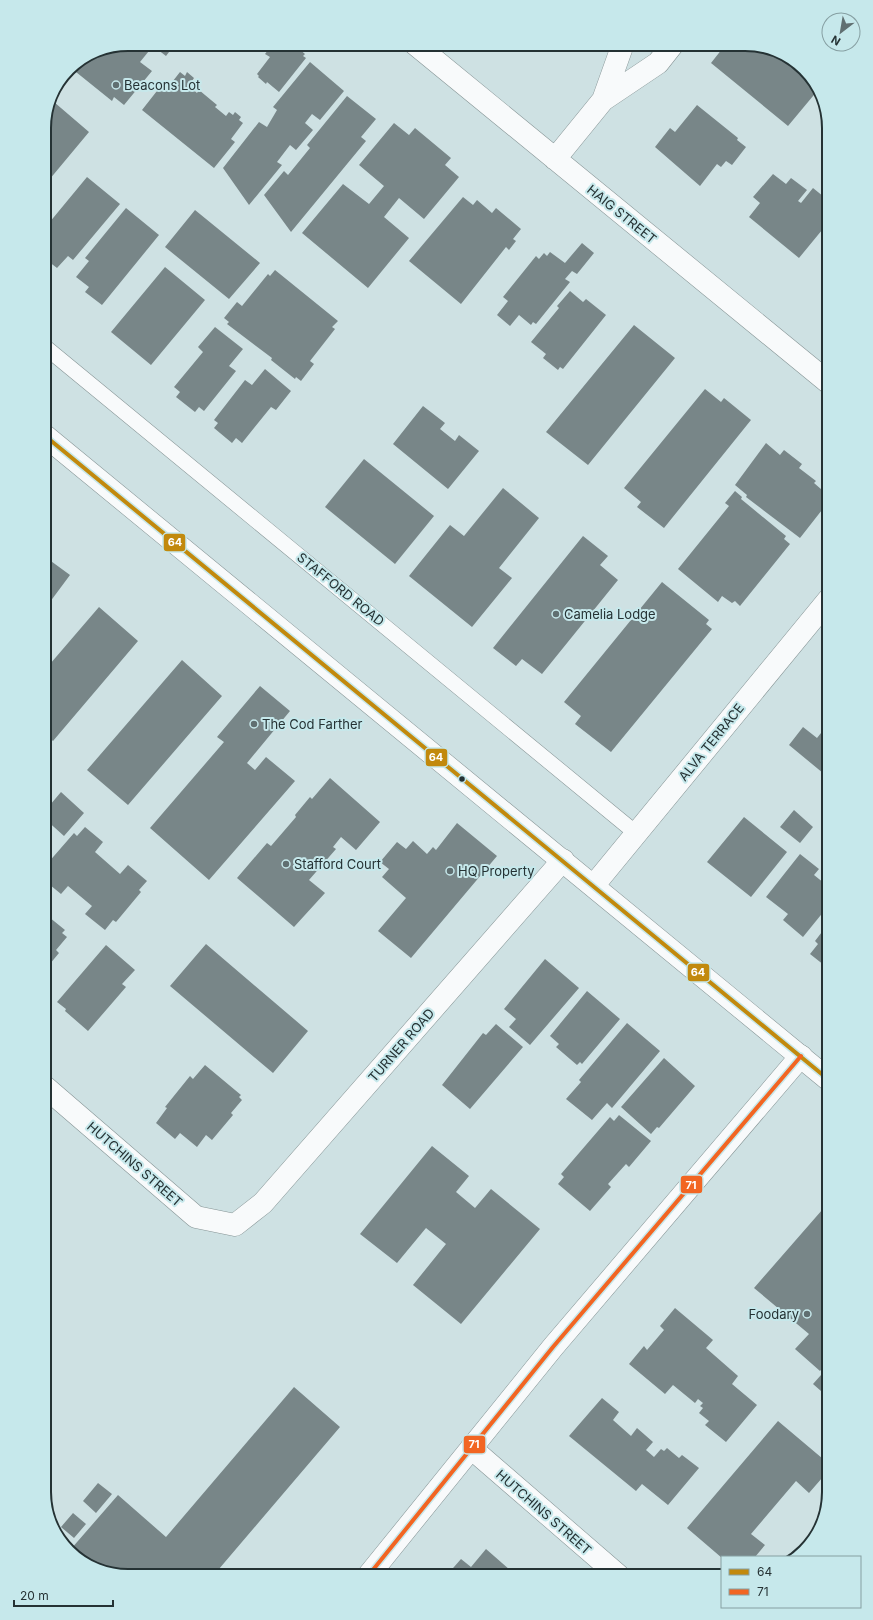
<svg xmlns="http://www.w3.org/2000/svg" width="873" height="1620" font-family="Inter,sans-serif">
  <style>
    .building { fill: #788688 }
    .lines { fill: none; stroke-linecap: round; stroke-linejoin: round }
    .service-casing { stroke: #869495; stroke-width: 16 }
    .minor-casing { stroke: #869495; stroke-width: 23 }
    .trunk-casing { stroke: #869495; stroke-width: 23 }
    .service { stroke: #f8fafb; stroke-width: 15 }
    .minor { stroke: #f8fafb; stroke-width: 22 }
    .trunk { stroke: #f8fafb; stroke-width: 22 }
    .bus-1-casing { stroke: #c6e8eb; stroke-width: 7 }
    .bus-2-casing { stroke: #c6e8eb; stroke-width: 7 }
    .bus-1 { stroke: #c2890d; stroke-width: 4 }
    .bus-2 { stroke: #f26522; stroke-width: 4 }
    .poi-dot { fill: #606f71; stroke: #c6e8eb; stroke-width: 1.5 }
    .bus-dot { fill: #253234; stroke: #c6e8eb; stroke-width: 1.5 }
    .labels { text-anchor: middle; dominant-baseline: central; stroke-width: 4; stroke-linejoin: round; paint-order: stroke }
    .poi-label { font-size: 13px; fill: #253234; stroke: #c6e8eb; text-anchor: start }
    .street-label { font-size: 13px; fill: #253234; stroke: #c6e8eb }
    .rim { fill: none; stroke: #253234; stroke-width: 2 }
    .line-badge { stroke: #c6e8eb; stroke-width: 1.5 }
    .badge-label { font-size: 11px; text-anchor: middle; font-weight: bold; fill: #fff }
  </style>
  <rect width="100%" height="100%" fill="#cee1e3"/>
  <path class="building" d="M128,44H175L166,56L153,46L140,62L152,71L124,105L114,97L112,101L76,72L79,68L75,65L96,50Z
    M271,44H302L298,48L305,54L303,56L306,58L279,92L267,82L266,84L258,77L259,76L257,74L270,57L265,54L272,45Z
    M726,44H751L796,61L818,90L788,126L711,63Z
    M310,62L344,91L320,120L312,114L305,123L313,130L296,150L290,145L277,162L282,165L249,205L223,168L259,122L267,127L277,110L273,107Z
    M180,72L185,76L187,72L194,78L192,81L196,84L192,89L197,93L199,90L217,105L215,107L226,116L229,112L233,115L235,112L241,117L239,120L243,123L231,139L235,142L214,168L142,110L164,82L169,86Z
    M347,96L376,119L361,137L366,141L291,232L264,195L284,171L288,175L310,148L307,145Z
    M54,102L89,132L44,186V123L47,109Z
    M697,105L738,138L737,140L746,147L732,165L726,161L721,167L717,164L700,186L655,147L670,128L675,132Z
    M394,123L409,135L415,128L451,158L445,165L459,177L424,219L399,198L384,217L409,238L368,288L302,233L343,184L369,204L384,186L359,165Z
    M773,174L786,184L791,178L807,190L798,201L801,203L813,188L829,201V217L825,222L827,224L799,258L749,217L760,203L753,197Z
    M87,177L120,204L73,260L68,256L57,268L44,258V242L46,239L44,238V229Z
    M463,197L473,205L477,200L492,213L496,208L521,229L513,239L516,241L509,250L506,247L461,304L409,261Z
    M126,208L159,235L102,305L85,292L89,287L76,277L89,261L85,258Z
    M195,210L260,263L229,299L165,247Z
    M582,243L594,253L577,274L572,271L565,279L570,282L536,324L533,322L531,325L519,315L510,326L497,315L508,301L503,297L536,256L539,259L544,253L547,256L550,252L565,263Z
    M165,267L205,300L151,365L111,332Z
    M275,270L338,321L332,327L335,329L310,361L314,364L301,381L296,377L295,379L271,360L272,358L227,324L229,322L224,318L237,302L242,306L268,274L270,276Z
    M570,291L583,302L586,299L606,315L563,369L560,367L558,370L543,358L546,354L531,342L559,308L557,306Z
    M634,325L675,358L588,465L546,432Z
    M215,327L243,349L229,366L236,371L204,411L199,407L195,412L176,397L180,392L174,387L203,352L198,347Z
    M265,369L291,391L276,410L271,407L242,443L236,438L232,443L214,428L218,423L214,420L245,380L252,385Z
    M705,389L721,402L724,398L751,420L664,528L637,507L641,502L624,488Z
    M423,406L445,423L440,429L455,441L459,435L479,451L448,489L393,444Z
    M766,443L780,455L784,450L802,464L799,468L816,481L814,483L829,496V501L800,538L746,497L747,495L735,485Z
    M364,459L434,516L395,564L325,507Z
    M503,488L539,518L499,568L512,578L472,627L409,576L450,525L464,536Z
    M735,491L742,497L741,499L786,536L784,539L790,544L740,606L735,601L732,603L722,596L718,602L678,569L729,506L725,503Z
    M583,536L608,556L600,565L618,580L542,674L522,659L516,666L493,648Z
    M44,556L70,575L44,610Z
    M662,582L709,620L706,624L712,629L611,752L575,724L581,716L564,702Z
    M99,607L138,641L53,741L44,733V671Z
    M182,660L222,696L128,805L87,770Z
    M260,686L290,711L247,763L255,770L266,757L295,781L209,880L150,828L224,742L217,737Z
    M829,689V702L822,697Z
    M829,703V724L823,719L829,713L824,709Z
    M803,727L817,738L825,728L829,732V778L789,745Z
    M330,778L380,822L356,850L341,837L333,847L336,849L309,880L325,893L294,927L237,878L267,843L271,846L296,817L295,815L310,797L312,799Z
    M61,792L84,813L64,836L44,818V812Z
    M794,810L813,827L800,843L780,827Z
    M744,817L787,852L751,897L707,862Z
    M457,823L497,856L411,958L378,931L406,898L382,877L389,869L380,862L397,842L406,849L413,841L427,854L433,847L436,850Z
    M85,827L103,842L95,852L120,874L128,865L147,881L139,890L141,892L116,922L113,920L105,930L85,914L92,906L68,886L61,894L44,880V872L50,866L47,864L74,833L77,836Z
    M800,854L819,869L814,875L829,887V905L803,937L783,920L788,914L766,897Z
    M44,913L65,930L62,933L67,937L56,950L59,953L44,971Z
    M828,924L829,925V969L810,954L818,944L815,941Z
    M206,944L308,1031L273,1073L170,986Z
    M106,945L135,970L122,984L126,987L88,1031L65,1011L66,1009L57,1002Z
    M545,959L579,988L530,1045L509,1027L516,1019L504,1009Z
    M587,991L620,1019L582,1064L580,1062L577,1065L556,1047L559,1044L550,1036Z
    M627,1023L660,1051L612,1108L607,1103L592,1120L566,1099L581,1082L579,1080Z
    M496,1024L523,1047L470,1109L442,1085L483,1033L486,1035Z
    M664,1058L695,1086L659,1128L657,1127L651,1134L621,1107Z
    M205,1065L241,1095L239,1097L242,1100L231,1113L233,1115L212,1140L206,1135L197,1147L180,1133L175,1139L156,1123L167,1108L165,1107L190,1076L193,1079Z
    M619,1115L651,1141L629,1167L626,1164L608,1184L611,1187L590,1211L558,1184L564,1177L561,1174L610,1117L614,1121Z
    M432,1146L469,1176L456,1192L475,1208L491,1189L540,1229L461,1324L413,1285L446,1244L426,1228L397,1263L360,1234Z
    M829,1202V1361L820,1371L795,1349L809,1334L754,1288Z
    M675,1308L713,1340L706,1348L738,1376L732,1384L757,1405L726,1442L705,1425L709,1421L699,1413L703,1408L700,1406L703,1403L698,1399L695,1403L673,1385L665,1394L629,1364L644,1346L647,1350L664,1330L660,1326Z
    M829,1366V1398L813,1384Z
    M294,1387L340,1427L213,1576H123L81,1562L71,1549L118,1495L166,1537Z
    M602,1398L619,1412L613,1420L631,1436L637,1428L653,1442L646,1450L654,1457L661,1449L664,1451L667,1448L679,1458L682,1455L699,1468L668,1505L642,1484L636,1491L569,1436Z
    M778,1421L829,1464V1470L809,1493L796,1481L751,1534L765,1545L755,1557L722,1558L687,1528Z
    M98,1483L112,1494L96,1513L83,1501Z
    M73,1513L86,1524L74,1538L61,1527Z
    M486,1549L517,1576H446L461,1559L471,1567Z"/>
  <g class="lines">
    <g class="service-casing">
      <path id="service" d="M44,346L637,834"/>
    </g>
    <g class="minor-casing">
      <path id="minor" d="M415,44L829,383
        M603,100L623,44
        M555,159L603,100L658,63L673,44
        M594,885L829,599
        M44,1086L196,1217L235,1225L263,1203L563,860
        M471,1448L619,1576
        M368,1576L553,1347L801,1056"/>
    </g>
    <g class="trunk-casing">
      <path id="trunk" d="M44,435L829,1080"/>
    </g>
    <use href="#service" class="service"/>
    <use href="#minor" class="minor"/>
    <use href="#trunk" class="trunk"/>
    <g class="bus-1-casing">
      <path id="bus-1" d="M44,435L829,1080"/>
    </g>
    <g class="bus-2-casing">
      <path id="bus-2" d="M368,1576L553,1347L801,1056"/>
    </g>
    <use href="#bus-1" class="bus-1"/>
    <use href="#bus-2" class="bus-2"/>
  </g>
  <g class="poi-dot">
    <circle cx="116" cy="85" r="4"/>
    <circle cx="556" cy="614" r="4"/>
    <circle cx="254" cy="724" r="4"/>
    <circle cx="286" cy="864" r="4"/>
    <circle cx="450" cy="871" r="4"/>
    <circle cx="807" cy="1314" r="4"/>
  </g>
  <circle class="bus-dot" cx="462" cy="779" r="3.5"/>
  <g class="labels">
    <g class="poi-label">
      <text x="124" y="85">Beacons Lot</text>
      <text x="564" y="614">Camelia Lodge</text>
      <text x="262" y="724">The Cod Farther</text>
      <text x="294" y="864">Stafford Court</text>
      <text x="458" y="871">HQ Property</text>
      <text x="799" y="1314" text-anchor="end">Foodary</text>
    </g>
    <g class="street-label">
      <text transform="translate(622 214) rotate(39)">HAIG STREET</text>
      <text transform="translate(341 589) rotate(39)">STAFFORD ROAD</text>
      <text transform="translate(711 742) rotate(-51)">ALVA TERRACE</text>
      <text transform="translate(401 1045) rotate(-49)">TURNER ROAD</text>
      <text transform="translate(135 1164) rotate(41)">HUTCHINS STREET</text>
      <text transform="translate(544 1512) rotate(41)">HUTCHINS STREET</text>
    </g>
  </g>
  <path d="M0 0H873V1620H0ZM128 51H745A77 77 0 0 1 822 128V1492A77 77 0 0 1 745 1569H128A77 77 0 0 1 51 1492V128A77 77 0 0 1 128 51Z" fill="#c6e8eb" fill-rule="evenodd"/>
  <path class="rim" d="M128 51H745A77 77 0 0 1 822 128V1492A77 77 0 0 1 745 1569H128A77 77 0 0 1 51 1492V128A77 77 0 0 1 128 51Z"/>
  <g class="line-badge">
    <rect x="163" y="533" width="23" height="19" rx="4" fill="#c2890d"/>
    <rect x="425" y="748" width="23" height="19" rx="4" fill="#c2890d"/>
    <rect x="687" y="963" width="23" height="19" rx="4" fill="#c2890d"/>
    <rect x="680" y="1175" width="23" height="19" rx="4" fill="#f26522"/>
    <rect x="463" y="1435" width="23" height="19" rx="4" fill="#f26522"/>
  </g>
  <g class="badge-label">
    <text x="175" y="546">64</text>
    <text x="436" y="761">64</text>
    <text x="698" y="976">64</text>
    <text x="691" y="1189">71</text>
    <text x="474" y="1448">71</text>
  </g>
  <rect x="721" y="1556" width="140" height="52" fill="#c6e8eb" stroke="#869fa2"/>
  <rect x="729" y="1569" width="20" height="6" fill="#c2890d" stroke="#869fa2"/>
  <text x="757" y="1576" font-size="12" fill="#253234">64</text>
  <rect x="729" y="1589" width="20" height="6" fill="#f26522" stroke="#869fa2"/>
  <text x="757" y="1596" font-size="12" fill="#253234">71</text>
  <g transform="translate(841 32) rotate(211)"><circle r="19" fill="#c6e8eb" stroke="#869fa2"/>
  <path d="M0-3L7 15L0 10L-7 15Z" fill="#606f71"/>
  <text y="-6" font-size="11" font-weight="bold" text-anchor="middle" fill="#253234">N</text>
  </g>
  <path d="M14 1600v6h99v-6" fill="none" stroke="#253234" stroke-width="2"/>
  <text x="20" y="1600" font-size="12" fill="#253234" stroke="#c6e8eb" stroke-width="3" paint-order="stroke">20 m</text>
</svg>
